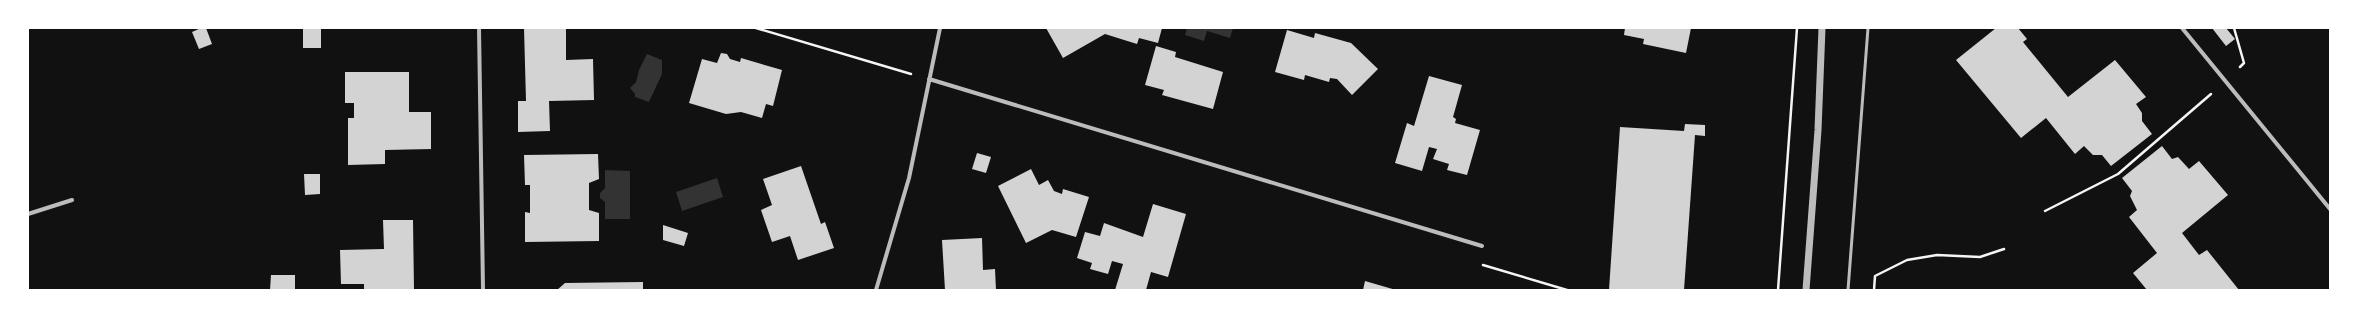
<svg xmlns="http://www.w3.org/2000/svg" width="2358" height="318" font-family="Arial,sans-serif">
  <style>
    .water { fill: #333 }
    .building { fill: #d3d3d3 }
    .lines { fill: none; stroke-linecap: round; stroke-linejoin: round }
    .path { stroke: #f5f5f5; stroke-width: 2.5 }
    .service { stroke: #bcbcbc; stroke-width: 3 }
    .minor { stroke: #bcbcbc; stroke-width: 4 }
    .tertiary { stroke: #bcbcbc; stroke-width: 7 }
  </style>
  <rect width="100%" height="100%" fill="#111"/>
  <path class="water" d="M1187,28H1233L1230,38L1207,31L1204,41L1185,35Z
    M647,54L662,60V74L649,102L635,97V94L630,88L636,82L639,70Z
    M605,170L630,171V219H605V202L600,198V193L605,188Z
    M717,178L723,197L682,211L676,192Z"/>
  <path class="building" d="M201,28H206L212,44L199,49L192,32Z
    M303,28H321V48H303Z
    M524,28H566V60L593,59L594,100L549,101L550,131L518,132V101H526Z
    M1046,28H1162L1158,43L1139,38L1137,44L1105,34L1063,58Z
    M1625,28H1691L1686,53L1643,44L1644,39L1624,35Z
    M1996,28H2018L2027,39L2023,42L2068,97L2115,60L2146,97L2136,104L2142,113V121L2152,134L2111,166L2102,155H2093L2084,146L2075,154L2046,118L2021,138L1956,60Z
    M2212,28H2226L2235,39L2226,46Z
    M1287,30L1314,38L1315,33L1351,43L1378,69L1352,95L1337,79L1330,78L1329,82L1305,75L1304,80L1275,72Z
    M1156,46L1176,52L1175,57L1223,72L1213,109L1162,95L1164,90L1145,85Z
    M721,53L727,54L730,59L740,62L741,58L782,70L773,106L766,104L762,118L741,112L726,114L689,103L702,59L717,63Z
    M345,72H409V112H431V149L385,150V164L348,165V118H354V103H345Z
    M1429,76L1462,85L1453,117L1456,119L1455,123L1480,130L1467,175L1447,170L1449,164L1433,159L1437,149L1429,147L1422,171L1395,163L1407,123L1414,126Z
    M1685,124L1705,125V136L1695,135L1684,290H1609L1620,127L1684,131Z
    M2162,146L2172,159L2178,157L2189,169L2199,161L2228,195L2182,233L2199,255L2207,250L2239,290H2147L2133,273L2157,253L2129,217L2137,210L2130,196L2132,191L2122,178Z
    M977,153L991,157L986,173L972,169Z
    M598,154L599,179L589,183V210L599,213V241L525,242V212L530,213V185H525L524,155Z
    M801,166L821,224L825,222L834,248L798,260L790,236L772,242L761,210L772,205L763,179Z
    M1031,169L1039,185L1048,180L1054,191L1062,194L1063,189L1089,197L1076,237L1052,230L1026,243L998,186Z
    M304,174H320V194L305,195Z
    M1153,204L1186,214L1168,277L1151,272L1146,290H1115L1123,264L1112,261L1108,274L1090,269L1092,263L1077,258L1085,232L1100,236L1104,223L1143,237Z
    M383,220H413L414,290H364V284H341L340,250L384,249Z
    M663,225L688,233L684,246L663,240Z
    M982,238L983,270L995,269L996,290H945L942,240Z
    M271,275H295V290H270Z
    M1365,281L1396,290H1363Z
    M643,282V290H557L565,283Z"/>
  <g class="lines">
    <path class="path" d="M756,28L911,74
      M2234,28L2244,63L2240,67
      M2045,211L2118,174L2211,94
      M1483,265L1567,290
      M1778,290L1797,28
      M1874,290L1875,276L1907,260L1937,255L1980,257L2004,249"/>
    <path class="service" d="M1848,290L1868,28"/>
    <path class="minor" d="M479,28L483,290
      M2182,28L2330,209
      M929,79L1482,246
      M28,214L72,200
      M876,290L909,178L940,28"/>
    <path class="tertiary" d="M1806,290L1818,130L1822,28"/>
  </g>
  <rect width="2358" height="318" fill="none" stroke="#ffffff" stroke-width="58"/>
</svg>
